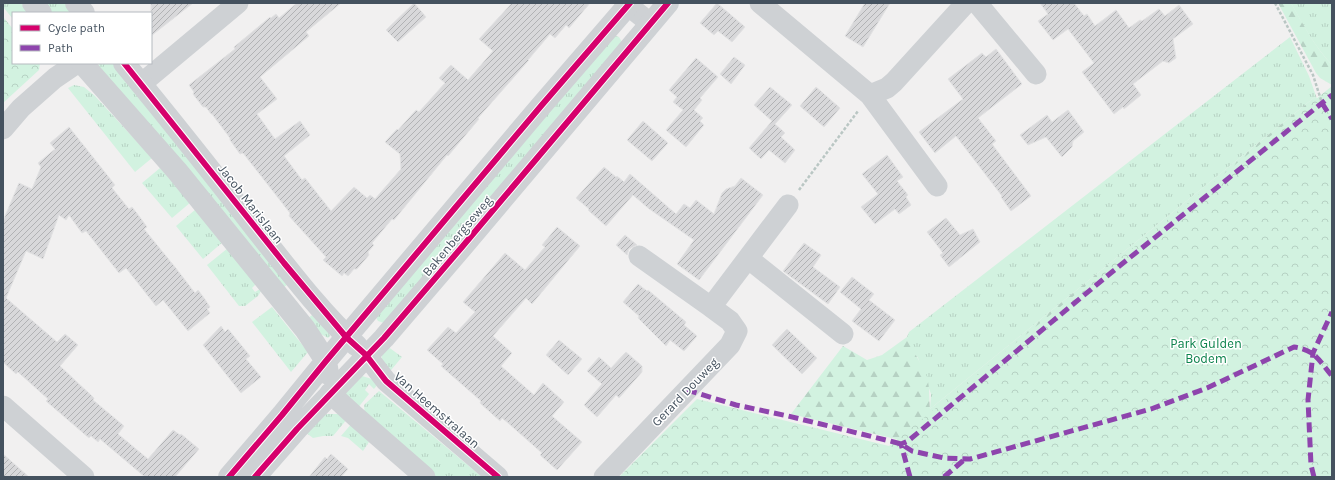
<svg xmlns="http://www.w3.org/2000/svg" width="1335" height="480" font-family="Karla,sans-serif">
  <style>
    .grass { fill: url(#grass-tufts) }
    .forest { fill: url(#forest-firs) }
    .park { fill: url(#park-crowns) }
    .building { fill: url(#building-hatch); stroke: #e2e2e3 }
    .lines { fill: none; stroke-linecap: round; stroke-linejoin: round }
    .path { stroke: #b9c6c3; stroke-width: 2.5; stroke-dasharray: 3 2; stroke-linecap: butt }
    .minor { stroke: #ced1d4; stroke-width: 21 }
    .tertiary { stroke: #ced1d4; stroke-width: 22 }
    .quiet { stroke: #8e44ad; stroke-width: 5; stroke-dasharray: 10 5; stroke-linecap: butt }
    .cycleway-casing { stroke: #fff; stroke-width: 8 }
    .cycleway { stroke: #d6006c; stroke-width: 6 }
    .labels { text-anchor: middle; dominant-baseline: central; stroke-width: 3; stroke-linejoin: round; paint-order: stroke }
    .street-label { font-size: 13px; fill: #45525f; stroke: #fff }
    .park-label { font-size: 13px; fill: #0d834d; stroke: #fff }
  </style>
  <defs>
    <pattern id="grass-tufts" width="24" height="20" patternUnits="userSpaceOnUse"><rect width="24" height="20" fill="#d2f2e0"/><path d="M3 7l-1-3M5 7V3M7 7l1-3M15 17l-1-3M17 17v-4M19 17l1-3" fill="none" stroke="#b6d1c3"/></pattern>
    <pattern id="forest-firs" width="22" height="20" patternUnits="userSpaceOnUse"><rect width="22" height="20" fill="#d2f2e0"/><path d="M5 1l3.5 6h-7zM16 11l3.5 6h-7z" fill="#b6d1c3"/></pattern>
    <pattern id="park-crowns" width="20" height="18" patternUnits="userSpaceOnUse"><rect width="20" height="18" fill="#d2f2e0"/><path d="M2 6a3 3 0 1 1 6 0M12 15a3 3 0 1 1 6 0" fill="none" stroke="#b6d1c3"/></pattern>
    <pattern id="building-hatch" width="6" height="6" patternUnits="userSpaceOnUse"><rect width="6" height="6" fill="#d8d8da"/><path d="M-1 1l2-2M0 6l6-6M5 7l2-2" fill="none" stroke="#b1b2b4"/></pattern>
  </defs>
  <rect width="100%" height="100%" fill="#f1f0f0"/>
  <path class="grass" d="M3,3H21L29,13H13V19L3,7Z
    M43,3H71L78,13H51Z
    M1291,3H1332V65C1315,47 1303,25 1291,3Z
    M613,35L619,37L622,42L480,213L384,323L378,321L375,316Z
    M1290,37L1309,76L1316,96L930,409L931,394L918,358L910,348L907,337L909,332Z
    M99,63H119L292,281L283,288L98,69Z
    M74,85L84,87L95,96L152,158L135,172L68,88Z
    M160,168L191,202L172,218L142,183Z
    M196,209L223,242L203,259L176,226Z
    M228,248L256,284L252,288L255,292L260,289L261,291L258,296L245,306H239L207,265Z
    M272,307L308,352L291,372L252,322Z
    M316,312L327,327L330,336L328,338L319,333L307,319Z
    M387,346L402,357L387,375C382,362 378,358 387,346Z
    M362,376L372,379L378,384L374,389L369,384L365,390L369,394L357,409L345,394Z
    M379,391L482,477H433L365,417L364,405Z
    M327,414H338L348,418L333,436H323L313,438L305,432L320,417Z
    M353,422L369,442L363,451L348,438L341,436Z"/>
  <path class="forest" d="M1278,3H1291C1303,24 1315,47 1332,65V85L1320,78L1316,73Z
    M1316,96L1317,99L900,440L791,414L843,346L867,360L882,355L907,337C912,351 922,363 927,377C930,388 929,398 930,409Z"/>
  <path class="park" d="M4,18L13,29V63H40L39,70L3,103V19Z
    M1332,86V477H619L697,399L889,446Z"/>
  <path class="building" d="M151,3H193L151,36Z
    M297,3H341L306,32L309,36L260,77L277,99L257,114L275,139L300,121L310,135L284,156L302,180L305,178L331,211L354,187L367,198L370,195L375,199L401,169L400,154L385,142L397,129L398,130L416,110L419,112L445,83L439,78L451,65L468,80L493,51L479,39L512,3H590L569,28L566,25L555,38L550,34L528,60H529L478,118L479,119L448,156L447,155L394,220L392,219L372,243L374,245L368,252L369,255L357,269H354L348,276L344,273L342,276L323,260L326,257L289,216L290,213L272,190L243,153L240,154L230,140V138L212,114H211L206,107H203L193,94L194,92L189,85L235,49L234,47L270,17L271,18L276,14L279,18Z
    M414,3L426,17L398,42L386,30Z
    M717,3L745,27L732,42L718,31L714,35L700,23Z
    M865,3H890L863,47L845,36Z
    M1040,3H1074L1084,16L1087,14L1095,26L1116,10L1129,28L1140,20L1142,21L1159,9L1165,16L1179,5L1193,24L1173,39L1176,58L1169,63L1163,61L1133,84L1141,95L1124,109L1123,107L1114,114L1082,72L1094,63L1068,29L1053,40L1038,21L1048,14Z
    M996,49L1022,84L978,118L996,141L992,144L1031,196L1011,211L1001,197L1002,196L956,136L935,153L919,132L963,99L948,79L982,53L986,57Z
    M734,57L745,65L731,84L720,74Z
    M696,58L718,77L700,98L702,100L694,110L703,118L700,121L704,125L686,147L666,130L683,110L673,102L677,97L669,90Z
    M770,87L792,105L775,124L785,133L781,137L795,150L785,163L769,150L761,159L749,148L772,121L754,105Z
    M816,87L840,108L824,127L800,106Z
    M1068,110L1084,132L1073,141L1072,147L1062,157L1046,137L1028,145L1020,135L1047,115L1052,122Z
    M643,121L668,143L652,161L627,140Z
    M69,127L115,185L112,188L129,209L132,207L139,216L147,227L144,229L175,267L195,293L198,290L204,298L210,307L207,309L210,313L188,331L163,300L156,306L126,268L119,273L86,231L82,233L69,215L66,220L59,215L43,259L26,251L6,298L57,342L65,334L78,345L60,366L94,398L93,400L124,426L118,434L148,459L173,430L180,435L181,434L199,449L175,477H145L100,439L98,442L91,436L89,438L46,401L48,399L18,372L16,374L3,362V221L19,183L32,189L41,167L38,163L55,149L50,143Z
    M887,155L903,177L897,181L908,195L906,197L911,205L899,214L895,209L875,224L861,207L878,194L862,174Z
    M604,167L616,177L617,176L624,182L630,174L676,214L684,204L690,208L696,200L714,214L722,193L726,189L735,186L741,178L763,195L699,280L677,264L694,240L648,208L633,195L606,226L588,210L589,209L576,198Z
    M946,218L960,235L973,229L980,242L949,267L940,255L943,253L927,232Z
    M557,227L580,246L532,304L526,298L493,336L512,353L501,366L534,395L543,383L564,402L552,416L582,442L557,470L540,455L542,453L508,423L502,418L500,421L480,403L481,401L441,366L443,364L427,350L448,327L456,333L475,312L463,302L505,253L525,270L545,247L542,245Z
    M625,235L637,245L629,249L627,255L616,245Z
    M804,243L821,255L813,267L840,287L828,304L783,271Z
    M852,277L874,294L869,300L895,320L879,341L852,321L861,309L840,292Z
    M638,284L647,291L648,290L686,322L684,325L697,336L684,351L670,340L666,346L638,318L639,316L623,302Z
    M221,326L225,332L228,329L250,356L246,359L261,377L241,393L203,345Z
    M787,329L817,358L802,374L772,345Z
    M559,340L582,359L568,375L546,355Z
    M626,352L642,366V372L619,398L616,395L597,417L584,405L602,384L587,371L599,357L611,368Z
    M3,454L29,477H3Z
    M331,454L348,469L341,477H309L325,457L327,459Z"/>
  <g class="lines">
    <path class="path" d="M1275,3L1313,75L1322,103
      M799,190L858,111"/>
    <path class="minor" d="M625,3L650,23
      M760,3L870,95L937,186
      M977,3L1036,74
      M141,84L238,3
      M870,95L887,88L894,82L966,3
      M3,129L21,108L55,78L77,63
      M639,256L711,307
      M749,259L843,334
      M366,355L386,381L498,477
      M330,393L355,416L425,477
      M3,406L84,477
      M604,477L730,345L737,331L730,321L711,307L788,205"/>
    <path class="tertiary" d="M33,3L41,13
      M76,3L84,13
      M82,63L177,171L305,329L326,361L328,374
      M124,63C169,118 213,173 256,229C288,269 319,311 357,346
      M229,477L282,415L326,361L541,106L630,3
      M255,477L297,429L384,338L462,247L668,3"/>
    <path class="quiet" d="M1322,103L1332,119
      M687,390L736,405L788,416L890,441L901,444L912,451L944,458L970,459L1151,409L1207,388L1294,347C1316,350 1319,361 1332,376
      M910,477L901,444L908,441L1112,272L1332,95
      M944,477L965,459
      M1314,477L1311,465L1308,400L1313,353L1332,312"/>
    <g class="cycleway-casing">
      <path id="cycleway" d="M124,63L284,263L346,337L366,355L386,381L498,477
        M229,477L282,415L326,361L541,106L630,3
        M255,477L297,429L384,338L462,247L668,3"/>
    </g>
    <use href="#cycleway" class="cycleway"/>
  </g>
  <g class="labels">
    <g class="street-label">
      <text transform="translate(251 204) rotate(52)">Jacob Marislaan</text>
      <text transform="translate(457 236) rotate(-50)">Bakenbergseweg</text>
      <text transform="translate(685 392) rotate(-46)">Gerard Douweg</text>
      <text transform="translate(437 410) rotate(41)">Van Heemstralaan</text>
    </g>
    <g class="park-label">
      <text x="1206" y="343">Park Gulden<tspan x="1206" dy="15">Bodem</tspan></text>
    </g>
  </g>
  <rect width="1335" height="480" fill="none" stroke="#45525f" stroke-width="8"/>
  <rect x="12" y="12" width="140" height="52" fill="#ffffff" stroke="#b5babf"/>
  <rect x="20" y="25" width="20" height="6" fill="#d6006c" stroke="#b5babf"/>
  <text x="48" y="32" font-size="12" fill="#45525f">Cycle path</text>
  <rect x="20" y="45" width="20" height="6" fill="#8e44ad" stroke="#b5babf"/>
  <text x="48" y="52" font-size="12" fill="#45525f">Path</text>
</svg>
